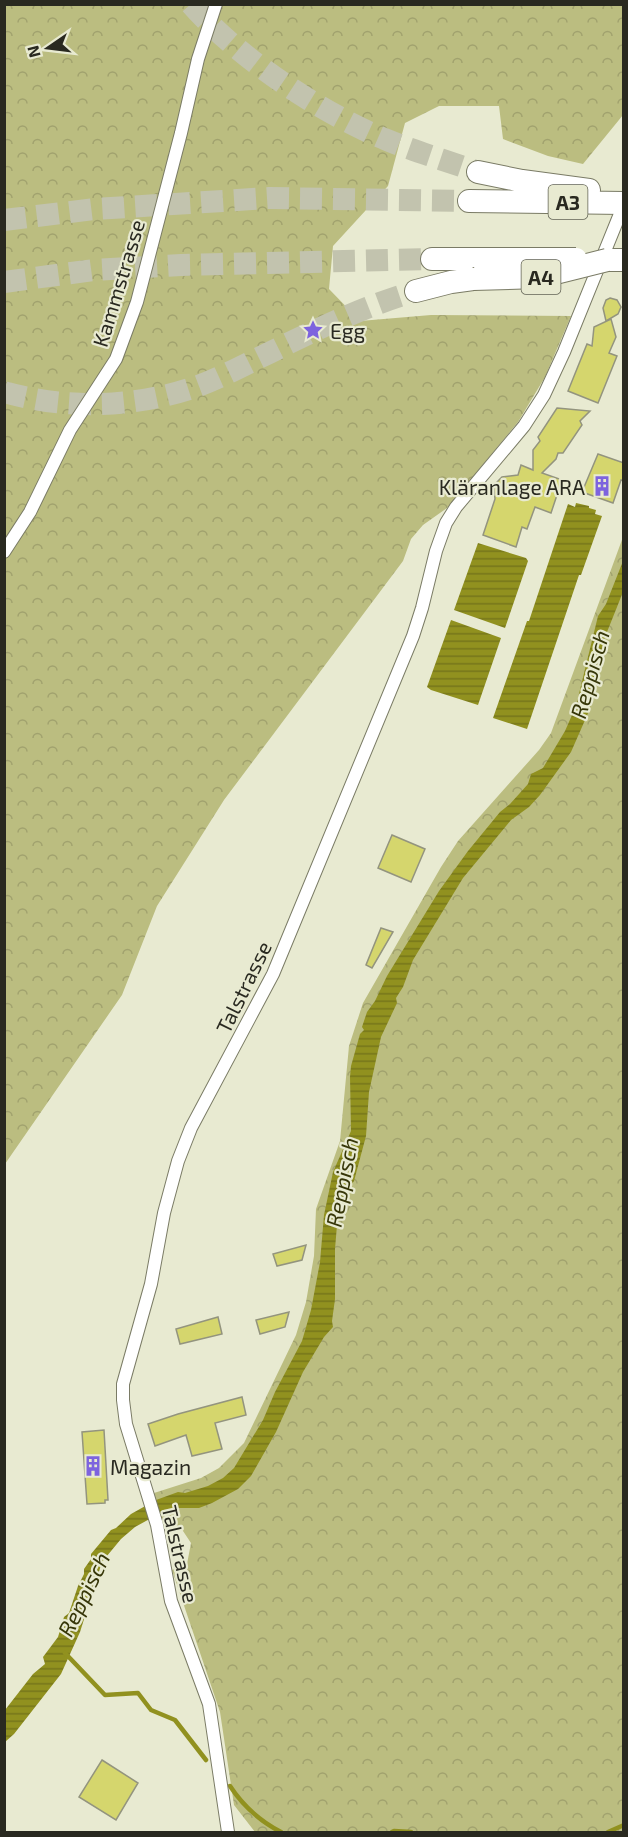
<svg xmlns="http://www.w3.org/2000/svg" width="628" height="1837" font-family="'Exo 2',sans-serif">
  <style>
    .forest { fill: url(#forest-crowns) }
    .water { fill: url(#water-rules) }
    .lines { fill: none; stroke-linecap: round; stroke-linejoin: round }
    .stream { stroke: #91911f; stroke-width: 4.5 }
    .building { fill: #d5d66d; stroke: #93947e; stroke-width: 1.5 }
    .highway-tunnel { stroke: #c2c3ae; stroke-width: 22; stroke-dasharray: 22 11; stroke-linecap: butt }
    .street-casing { stroke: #7a7b65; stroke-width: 14 }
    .highway-casing { stroke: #7a7b65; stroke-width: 24 }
    .street { stroke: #fff; stroke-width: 12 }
    .highway { stroke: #fff; stroke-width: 22 }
    .highway-bridge-casing { stroke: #7a7b65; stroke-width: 24; stroke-linecap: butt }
    .highway-bridge { stroke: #fff; stroke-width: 22 }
    .labels { text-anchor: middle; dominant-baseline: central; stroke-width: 4.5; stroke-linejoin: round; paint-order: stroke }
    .shield { fill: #e8ead1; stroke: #626355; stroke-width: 1.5 }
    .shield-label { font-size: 20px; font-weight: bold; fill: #292920 }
    .street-label { font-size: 21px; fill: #292920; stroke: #e8ead1 }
    .poi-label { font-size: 21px; fill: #292920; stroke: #e8ead1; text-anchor: start }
    .water-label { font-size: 22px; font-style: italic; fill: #363608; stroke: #e8ead1 }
  </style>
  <defs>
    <pattern id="forest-crowns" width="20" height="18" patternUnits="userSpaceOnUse" patternTransform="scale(1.5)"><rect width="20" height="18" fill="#bbbd80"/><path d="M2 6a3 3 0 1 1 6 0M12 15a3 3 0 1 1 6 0" fill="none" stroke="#a1a26e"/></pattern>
    <pattern id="water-rules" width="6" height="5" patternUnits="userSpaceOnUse" patternTransform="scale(1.5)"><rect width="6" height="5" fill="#91911f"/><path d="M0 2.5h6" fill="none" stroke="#76761b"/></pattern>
  </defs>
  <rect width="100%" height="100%" fill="#e8ead1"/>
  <path class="forest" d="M5,5H623V115L583,164L548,156L503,139L499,106H439L405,123L388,186L333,246L329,289L360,321L431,315L571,316L545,377L518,422L447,508L423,525L411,539L403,561L224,800L157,906L122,995L5,1164Z
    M623,537V1832H255L234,1805L220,1712L172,1570L187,1564L191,1543L181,1528L162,1526L154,1493L201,1478L219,1468L244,1443L296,1335L306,1302L314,1256L316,1209L340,1141L349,1046L363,1003L441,867L458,841L539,750L551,733Z"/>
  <path class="water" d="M576,503L589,506V508L596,510L595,514L602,516L581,575H579L527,729L493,718L527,621H529L568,504L575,507Z
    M478,543L526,558L528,561L505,628L454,610Z
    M623,561V592L603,642L594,696L589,711L571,752L540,795L529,807L511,820L463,878L413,960L403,987L396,998L397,1003L381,1037L369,1092L366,1136L354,1181L344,1195L338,1213L335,1249V1299L332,1321L333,1327L324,1337L303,1372L276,1432L251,1476L238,1489L212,1503L199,1508H175L166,1510L135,1527L121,1539L102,1562L80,1632L61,1674L14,1734L5,1742V1710L33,1674L45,1664L43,1657L58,1637L64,1617L69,1613L78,1586L84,1574V1569L91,1559V1554L111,1530L116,1528L131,1514L156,1500L178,1492L185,1493L208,1486L223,1478L234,1468L263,1420L275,1392L302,1341L311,1310L320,1262L324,1215L333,1172L351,1131L350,1077L351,1066L360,1034L364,1030L362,1027L367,1012L375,1001L387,976L439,891L468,851L500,812L510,804L528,784L531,774L543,768L565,731L576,706L598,616L606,604Z
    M451,620L501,638L478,705L431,690L427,687Z"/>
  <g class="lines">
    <path class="stream" d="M65,1653L105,1695L138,1693L151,1710L175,1720L206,1760
      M230,1786C243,1806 260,1821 281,1832
      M392,1832L394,1831L411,1832
      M608,1832L624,1825"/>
  </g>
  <path class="building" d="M610,298L617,300L621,307L618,314L606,321L603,308L606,300Z
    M611,319L616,337L609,353L617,356L598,403L568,391L587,344L592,346L594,327Z
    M557,408L590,411L580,421L582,425L563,453H558L556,459L542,473L562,480L551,513L535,507L527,529L522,527L516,547L483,535L495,499L494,489L495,484L502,477L518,475L521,465L533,470V450L540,441L538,437Z
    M598,454L624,463V481L621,480L613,503L582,492Z
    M392,835L425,849L411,882L378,868Z
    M381,928L393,932L372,968L366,965Z
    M306,1245L302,1260L277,1266L273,1254Z
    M289,1312L285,1327L260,1334L256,1320Z
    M218,1317L222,1334L180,1344L176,1329Z
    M242,1397L246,1415L215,1423L222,1449L192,1456L186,1435L155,1446L148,1424L178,1414Z
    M104,1430L108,1500H105V1503L87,1504L82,1432Z
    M102,1760L138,1783L116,1820L79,1797Z"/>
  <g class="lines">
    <path class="highway-tunnel" d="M191,4C238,58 321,113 387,140C416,152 448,161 478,172
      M4,220L95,209L269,198L469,201
      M4,282L94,270L181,265L432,259
      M4,392C68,410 135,408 198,386C222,377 246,364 269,353C317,329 365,306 416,291"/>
    <g class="street-casing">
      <path id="street" d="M4,552L30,512L70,430L116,359L137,302L181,133L198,59L216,4
        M228,1832L209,1704L171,1601L157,1525L126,1424L123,1400V1384L151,1284L164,1213L178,1161L191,1128L273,974L413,636L422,608L436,551L446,523L456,507L524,426L544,395L564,352L624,204"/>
    </g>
    <g class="highway-casing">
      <path id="highway" d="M478,172L522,181L589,190
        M469,201L624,203
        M432,259H481
        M607,260H624
        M416,291L451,282L473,279"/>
    </g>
    <use href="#street" class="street"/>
    <use href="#highway" class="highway"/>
    <g class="highway-bridge-casing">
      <path id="highway-bridge" d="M481,259H576
        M473,279L539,277L607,260"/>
    </g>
    <use href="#highway-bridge" class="highway-bridge"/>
  </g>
  <defs>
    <g id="sight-bare" transform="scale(1.62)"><path d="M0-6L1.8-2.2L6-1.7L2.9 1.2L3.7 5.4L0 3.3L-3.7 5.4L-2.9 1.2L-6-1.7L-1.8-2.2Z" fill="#7d63de" stroke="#e8ead1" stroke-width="2.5" paint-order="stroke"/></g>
    <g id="building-bare" transform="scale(1.62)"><path d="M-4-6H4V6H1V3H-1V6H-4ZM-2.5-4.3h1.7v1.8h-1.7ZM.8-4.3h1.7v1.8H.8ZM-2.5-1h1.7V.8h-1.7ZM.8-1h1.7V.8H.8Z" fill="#7d63de" stroke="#e8ead1" stroke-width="2.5" paint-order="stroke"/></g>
  </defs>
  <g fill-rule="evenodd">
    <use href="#sight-bare" x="313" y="330"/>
    <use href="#building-bare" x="602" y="486"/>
    <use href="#building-bare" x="93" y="1466"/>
  </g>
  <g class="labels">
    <g class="shield">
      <rect x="548.5" y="185" width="39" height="34" rx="4.5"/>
      <rect x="521.5" y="260" width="39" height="34" rx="4.5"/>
    </g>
    <g class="shield-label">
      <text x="568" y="202">A3</text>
      <text x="541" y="277">A4</text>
    </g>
    <g class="street-label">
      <text transform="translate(118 283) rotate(-73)">Kammstrasse</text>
      <text transform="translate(243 987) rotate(-64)">Talstrasse</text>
      <text transform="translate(181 1554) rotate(77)">Talstrasse</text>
    </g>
    <g class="poi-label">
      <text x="330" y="330">Egg</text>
      <text x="585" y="486" text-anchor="end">Kläranlage ARA</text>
      <text x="110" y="1466">Magazin</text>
    </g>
    <g class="water-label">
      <text transform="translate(589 674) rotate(-74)">Reppisch</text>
      <text transform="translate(341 1182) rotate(-79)">Reppisch</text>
      <text transform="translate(83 1594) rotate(-64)">Reppisch</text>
    </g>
  </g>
  <rect width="628" height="1837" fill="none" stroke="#292920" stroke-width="12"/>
  <g transform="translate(48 48) rotate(256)" stroke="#e8ead1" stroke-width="4.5" paint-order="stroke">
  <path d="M0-4.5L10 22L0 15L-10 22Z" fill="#292920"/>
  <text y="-9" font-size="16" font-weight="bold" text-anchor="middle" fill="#292920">N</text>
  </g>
</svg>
